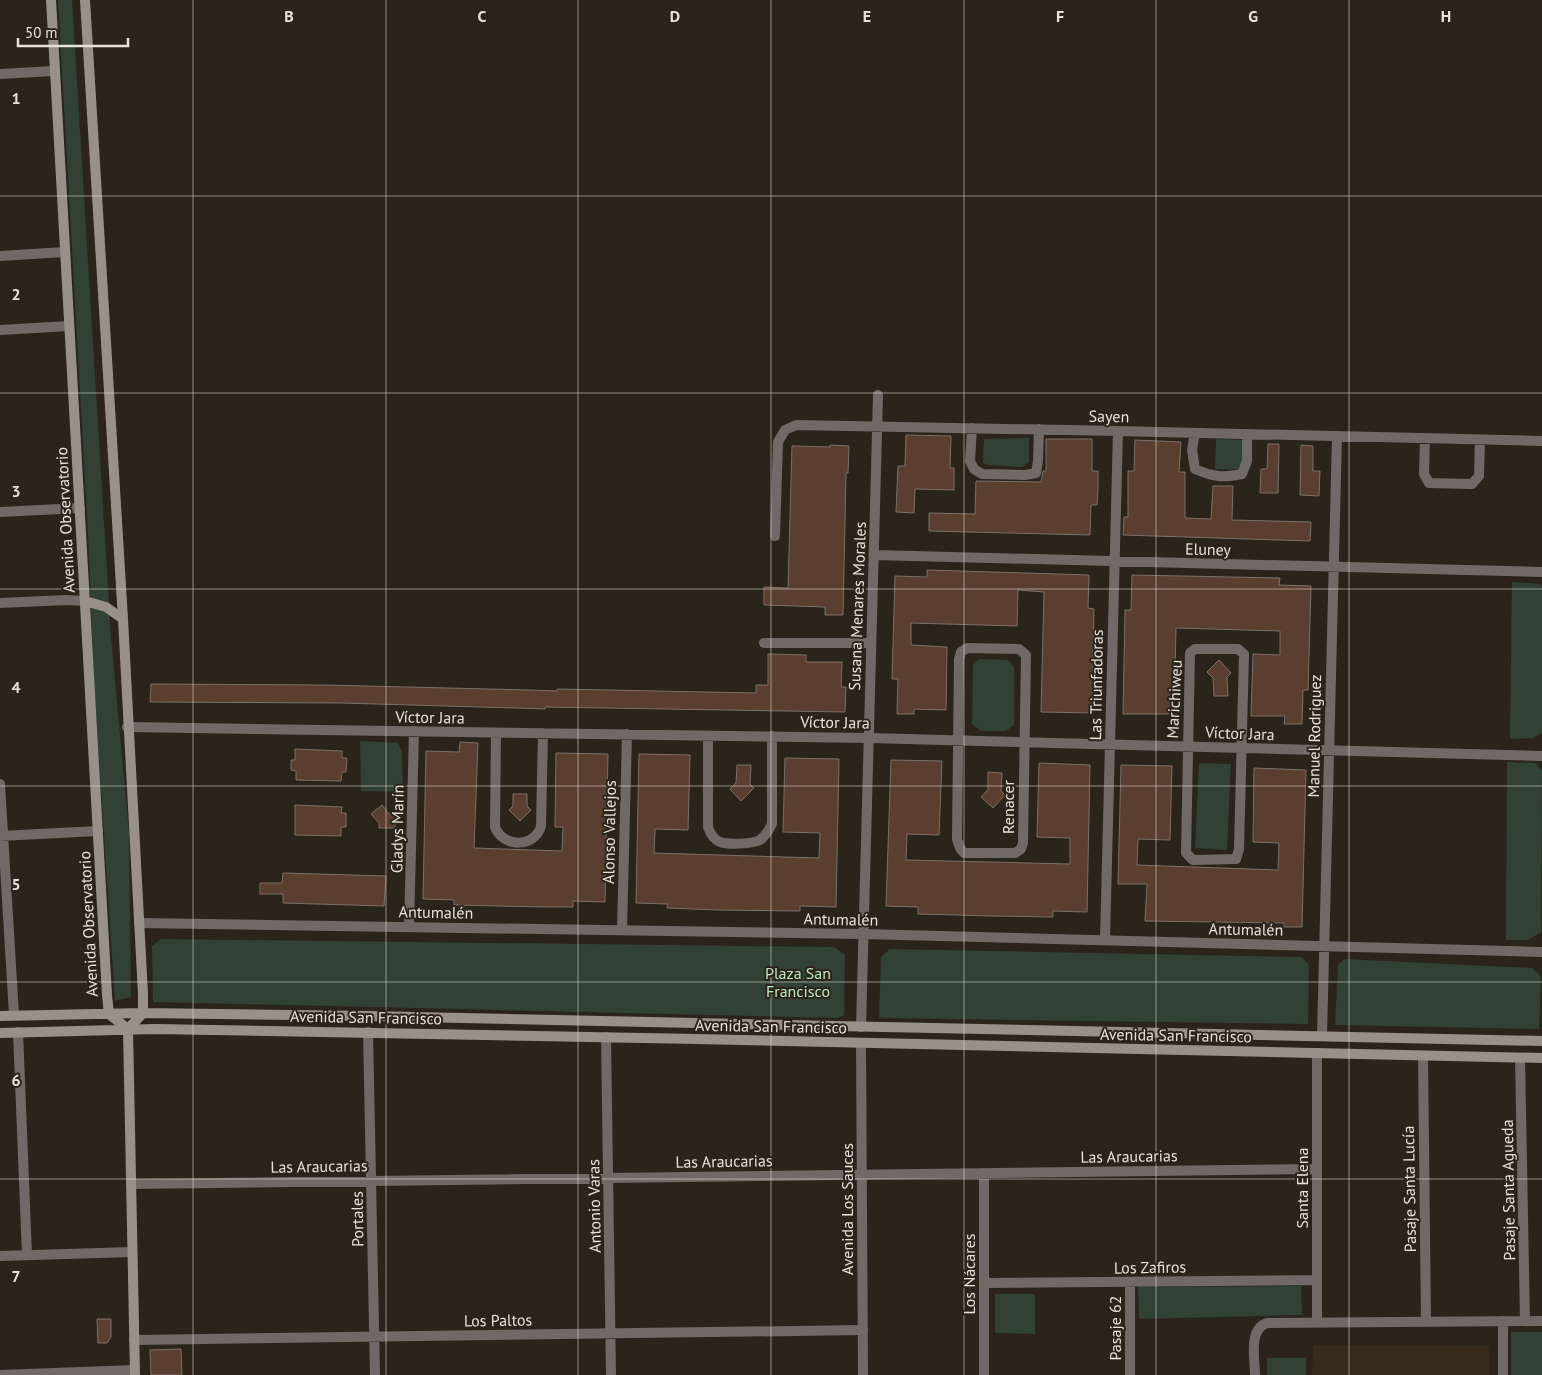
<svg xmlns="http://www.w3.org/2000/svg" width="1542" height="1375" font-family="'PT Sans',sans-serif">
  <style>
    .built { fill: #352a1c }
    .green { fill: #314134 }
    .building { fill: #5a3f30; stroke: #7c6f68 }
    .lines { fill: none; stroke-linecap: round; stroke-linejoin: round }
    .minor { stroke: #6f6a66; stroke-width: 10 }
    .tertiary { stroke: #6f6a66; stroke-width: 10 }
    .secondary { stroke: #98918a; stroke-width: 10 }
    .grid { fill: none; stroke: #e6e1db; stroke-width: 1; stroke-opacity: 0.55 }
    .labels { text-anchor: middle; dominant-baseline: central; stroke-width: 4; stroke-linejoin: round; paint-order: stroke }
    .street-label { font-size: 16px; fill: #e6e1db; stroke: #2b241b }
    .park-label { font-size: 16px; fill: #baeac1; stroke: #2b241b }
    .grid-label { font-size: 16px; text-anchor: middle; font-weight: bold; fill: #e6e1db; stroke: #2b241b; stroke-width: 4; stroke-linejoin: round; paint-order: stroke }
  </style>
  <rect width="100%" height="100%" fill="#2b241b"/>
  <path class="built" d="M1313,1345L1489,1346V1375H1312Z"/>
  <path class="green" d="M58,0H72L111,637L129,832L131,997L115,1001L94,683L88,534Z
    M1029,438V462L1022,467L988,465L983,463L984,439Z
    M1216,439L1248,440L1247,470L1215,469Z
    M1512,582L1540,584L1542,586V733L1533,738L1510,739Z
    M980,659L1008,660L1014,667V725L1006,731H981L972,724L973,665Z
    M360,741L398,743L402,751L403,792L361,791Z
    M1507,762L1536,763L1542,771L1541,932L1528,940H1506Z
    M1199,763L1231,764L1227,850L1195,848Z
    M161,939L834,947L845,955L844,1015L838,1018L153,1002L152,946Z
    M890,949L1302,957L1309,965L1308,1024L879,1018L881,957Z
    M1344,959L1532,968L1541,977L1539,1029L1335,1025L1338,965Z
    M1301,1286L1302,1315L1139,1319L1138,1287Z
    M995,1294H1035V1334L995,1333Z
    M1511,1332H1542V1375H1511Z
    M1267,1358H1306V1375H1267Z"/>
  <path class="building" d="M906,435L951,436L950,468H954V490L915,489L914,513L896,512L898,466H905Z
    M1046,439H1092V471H1098V488L1097,505H1091L1090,535L929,531V513L975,514L976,481L1041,482L1043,471H1046Z
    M1135,440L1181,442L1179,472H1185V518L1211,519L1213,486H1233L1232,520L1311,522L1310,541L1123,535L1124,517H1128V471H1134Z
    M1268,444H1279L1278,493H1260L1261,469H1267Z
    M830,445L849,446L848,473H846L843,615H825V607L764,605V587L788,588L792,446L830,447Z
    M1301,445L1313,446V471H1320L1319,496L1300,495Z
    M927,570L1089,575L1088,608L1094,609L1092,713L1041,712L1044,592L1018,590L1017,626L911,623V645L947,647L946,710L914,709V714H897L898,679H892L895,576L927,577Z
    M1132,575L1280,578L1279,585L1311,586L1308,690H1303L1302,724H1284L1285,716H1251L1253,654L1280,655V631L1176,628L1174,714H1123L1125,610H1131Z
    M768,654L806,655V662H842L841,687H846L845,712L545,707V709L515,708L341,703L150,702L151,684L325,685L529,690L557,691V689L756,693V685H768Z
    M1219,660L1231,673L1227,677L1228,696H1214L1213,678L1207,672Z
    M460,742L478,743L474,848L562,851L563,827H555L556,753L608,754L605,902L573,901V907H544L454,905V900L423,899L426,751L459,752Z
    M295,749L342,751V758H347L346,772H342L341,781L296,780V771L291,770V760H295Z
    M639,754L690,755L688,830L655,829L654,853L785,857L819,858L820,833L783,832L785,758L839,759L836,907L800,906V911L718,910L667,908L668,904L636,903Z
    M891,760L942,761L939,835L907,834L906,860L948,861L1070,864V838L1037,837L1039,763L1090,765L1087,912L1053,911V917L992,916L918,914V907L886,906Z
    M737,765H751L750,784L754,788L741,801L730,789L736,783Z
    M1121,765L1172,766L1170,840L1138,839L1137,865L1278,870L1279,843L1253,842L1254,768L1306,770L1302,927H1284V923L1145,921L1147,884H1118Z
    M988,772L1002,773L1001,791L1005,795L993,808L981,797L988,790Z
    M513,794H527V806L531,810L520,821L509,810L513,806Z
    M295,805L342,807L341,813H346V827H341V836L295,835Z
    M382,805L389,814H395V828H379V823L371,814Z
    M283,873L386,876L384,906L283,903V894H260V883H282Z
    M97,1319H111V1337L107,1343H98Z
    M181,1349L182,1375H151L150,1350Z"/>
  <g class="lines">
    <path class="minor" d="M0,74L54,71
      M0,256L65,252
      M0,330L69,326
      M972,428L970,461L974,469L982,474L1025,475L1036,473L1038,461L1039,429
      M1195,433L1192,450L1195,469C1213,477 1223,478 1242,474L1247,461V434
      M1425,439L1424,474L1429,483L1472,484L1479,476L1480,440
      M0,512L80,508
      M775,536L778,442L785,430L796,425L1118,431L1542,441
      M874,555L1542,572
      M0,603L66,600L85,601
      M764,643H871
      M967,648L1019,649L1026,655L1023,843L1021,849L1015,853H964L960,848L957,839L959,659L961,652Z
      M1195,649H1238L1244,654L1239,849L1236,859L1193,860L1186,853L1190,653Z
      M127,727L869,738L1542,756
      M496,733L495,827C503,848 535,848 541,826L543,733
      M708,736V827C710,833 713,839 720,842C728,845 753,844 760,840C766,836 769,830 772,824V736
      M0,784L14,1015
      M0,836L98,831
      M139,923L863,934L1542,952
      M409,927L414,731
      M622,930L627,734
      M1105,940L1118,431
      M861,1027L878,395
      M18,1032L27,1255
      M368,1032L375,1375
      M1322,1036L1337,436
      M606,1037L611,1375
      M1423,1056L1426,1322
      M1520,1058L1525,1321
      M131,1184L1317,1169
      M0,1256L132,1252
      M1130,1282V1375
      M984,1283L1317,1280
      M1317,1322V1053
      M134,1340L863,1330
      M0,1375L134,1370
      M984,1375V1173
      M1255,1375C1255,1360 1248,1329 1267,1323L1542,1321
      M1503,1375V1321"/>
    <path class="tertiary" d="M861,1043L863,1375"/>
    <path class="secondary" d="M51,0L107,995L109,1014L128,1029
      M85,0L123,619L143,994V1013L128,1029L135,1375
      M85,601L106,607L123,619
      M0,1016L143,1013L368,1016L1542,1041
      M0,1033L155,1029L697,1039L1542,1058"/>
  </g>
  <path class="grid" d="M193,0V1375M386,0V1375M578,0V1375M771,0V1375M964,0V1375M1156,0V1375M1349,0V1375M0,196H1542M0,393H1542M0,589H1542M0,786H1542M0,982H1542M0,1179H1542"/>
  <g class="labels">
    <g class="street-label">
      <text transform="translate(1109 416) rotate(1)">Sayen</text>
      <text transform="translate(65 520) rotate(-93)">Avenida Observatorio</text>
      <text transform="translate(1208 549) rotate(1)">Eluney</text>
      <text transform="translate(857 606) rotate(-88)">Susana Menares Morales</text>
      <text transform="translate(1096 685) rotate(-89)">Las Triunfadoras</text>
      <text transform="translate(1174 699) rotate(-87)">Marichiweu</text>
      <text transform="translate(430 717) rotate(1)">Víctor Jara</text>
      <text transform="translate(835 722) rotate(1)">Víctor Jara</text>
      <text transform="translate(1240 733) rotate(2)">Víctor Jara</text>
      <text transform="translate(1314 736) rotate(-89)">Manuel Rodriguez</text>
      <text transform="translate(1008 807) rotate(-90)">Renacer</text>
      <text transform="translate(397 829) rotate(-89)">Gladys Marín</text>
      <text transform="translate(609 832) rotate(-89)">Alonso Vallejos</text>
      <text transform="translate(436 912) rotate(1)">Antumalén</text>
      <text transform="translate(841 919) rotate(1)">Antumalén</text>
      <text transform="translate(88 924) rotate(-93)">Avenida Observatorio</text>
      <text transform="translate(1246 929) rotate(1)">Antumalén</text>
      <text transform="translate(366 1017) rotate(1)">Avenida San Francisco</text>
      <text transform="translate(771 1026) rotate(1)">Avenida San Francisco</text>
      <text transform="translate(1176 1035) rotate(1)">Avenida San Francisco</text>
      <text transform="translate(1129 1156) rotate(-1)">Las Araucarias</text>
      <text transform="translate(724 1161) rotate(-1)">Las Araucarias</text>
      <text transform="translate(319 1166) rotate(-1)">Las Araucarias</text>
      <text transform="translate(1302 1188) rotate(-90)">Santa Elena</text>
      <text transform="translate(1409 1189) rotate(-91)">Pasaje Santa Lucía</text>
      <text transform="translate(1508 1190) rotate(-91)">Pasaje Santa Agueda</text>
      <text transform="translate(594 1206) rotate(-91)">Antonio Varas</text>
      <text transform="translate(847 1209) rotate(-90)">Avenida Los Sauces</text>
      <text transform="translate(357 1219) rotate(-91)">Portales</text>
      <text transform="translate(1150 1267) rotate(-1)">Los Zafiros</text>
      <text transform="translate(969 1274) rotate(-90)">Los Nácares</text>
      <text transform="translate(498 1320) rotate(-1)">Los Paltos</text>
      <text transform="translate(1115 1328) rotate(-90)">Pasaje 62</text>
    </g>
    <g class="park-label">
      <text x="798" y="973">Plaza San<tspan x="798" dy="18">Francisco</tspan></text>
    </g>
  </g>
  <g class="grid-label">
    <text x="289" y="22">B</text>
    <text x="482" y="22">C</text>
    <text x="675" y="22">D</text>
    <text x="867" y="22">E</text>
    <text x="1060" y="22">F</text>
    <text x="1253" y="22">G</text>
    <text x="1446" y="22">H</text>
    <text x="16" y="104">1</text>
    <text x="16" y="300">2</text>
    <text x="16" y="497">3</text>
    <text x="16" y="693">4</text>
    <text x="16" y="890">5</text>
    <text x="16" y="1086">6</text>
    <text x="16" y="1282">7</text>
  </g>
  <path d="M18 38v8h110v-8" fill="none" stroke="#e6e1db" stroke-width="2.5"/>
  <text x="25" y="38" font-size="15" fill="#e6e1db" stroke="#2b241b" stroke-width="4" paint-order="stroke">50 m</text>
</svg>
